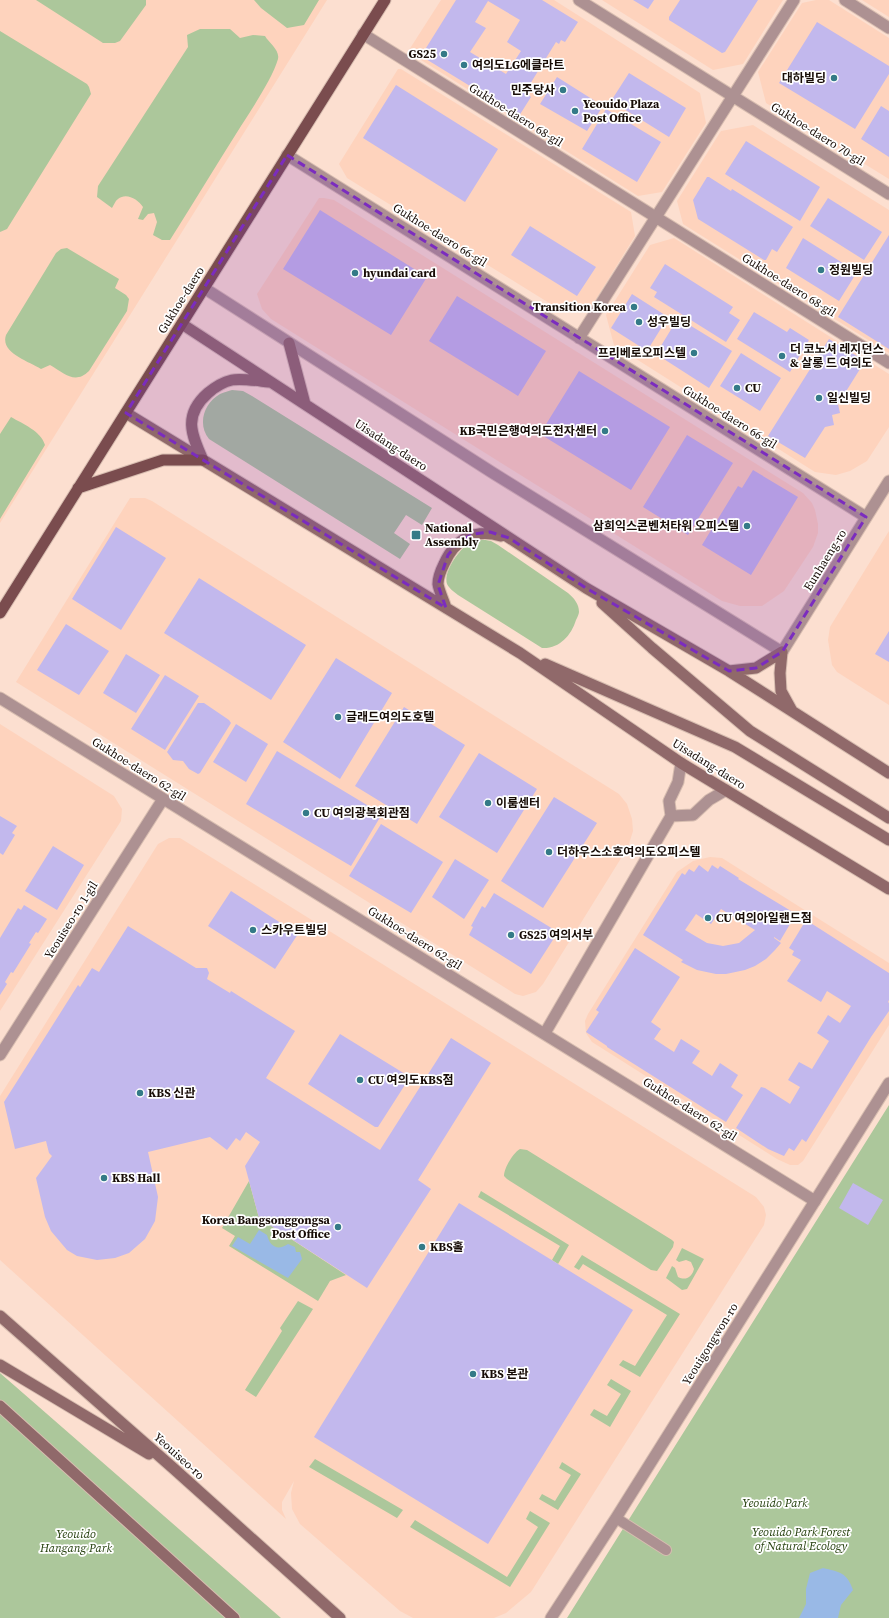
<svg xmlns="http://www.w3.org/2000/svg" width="889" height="1618" font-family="'Source Serif 4','Noto Sans KR',serif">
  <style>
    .built { fill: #fed3bd }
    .green { fill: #acc79b }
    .water { fill: #99b9e6 }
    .building { fill: #c2b8ed; fill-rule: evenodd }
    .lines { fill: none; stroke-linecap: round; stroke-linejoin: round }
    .pedestrian-casing { stroke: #d7bdb0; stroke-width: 12 }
    .minor-casing { stroke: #d7bdb0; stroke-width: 13 }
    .tertiary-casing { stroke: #d7bdb0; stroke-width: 13 }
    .secondary-casing { stroke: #d7bdb0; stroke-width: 13 }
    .primary-casing { stroke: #d7bdb0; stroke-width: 13 }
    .pedestrian { stroke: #ad9192; stroke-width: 10 }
    .minor { stroke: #ad9192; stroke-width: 11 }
    .tertiary { stroke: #ad9192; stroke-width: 11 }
    .secondary { stroke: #90696a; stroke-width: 11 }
    .primary { stroke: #7a4c4e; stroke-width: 11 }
    .marked { fill: #7b2cbf; fill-opacity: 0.2; stroke: #7b2cbf; stroke-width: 3; stroke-dasharray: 8 5; stroke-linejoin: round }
    .poi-dot { fill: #347a87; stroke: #fff; stroke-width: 1.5 }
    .labels { text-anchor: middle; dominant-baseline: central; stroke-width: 3.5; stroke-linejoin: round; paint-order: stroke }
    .poi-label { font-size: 12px; font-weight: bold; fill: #170c06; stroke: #fff; text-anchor: start }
    .street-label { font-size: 12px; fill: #170c06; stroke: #fff }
    .park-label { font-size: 12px; font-style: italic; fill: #243f0c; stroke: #fff }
  </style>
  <rect width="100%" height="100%" fill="#fcdfd0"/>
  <path class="built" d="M0,0H327L0,523Z
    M441,0H554L700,93L706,123L662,192L638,196L410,53L409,50Z
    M602,0H783L743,64L713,70Z
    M816,0H829L889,38V179L766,103L758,72L802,3Z
    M862,0H889V17Z
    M398,69H401L631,212L635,236L593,304L562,311L347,178L339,164Z
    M753,125L889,210V353L683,224L677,201L721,131Z
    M319,198H324L334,200L803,493L812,503L815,510L818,524V533L813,547L784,591L762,606H740L722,601L271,319L262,309L257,294Z
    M674,238L889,374V427L867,461L850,471L836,475L815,472L614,345L606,315L650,245Z
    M130,498H145L152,501L619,794L627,804L632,819L633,831L628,847L543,984L536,992L523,996L515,994L16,682Z
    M889,531V705L837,672L832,665L828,640L830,627L833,622Z
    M0,724L114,796L122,809L121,821L0,1011Z
    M169,838H180L222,864L756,1197L764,1207L766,1215L764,1225L531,1592L506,1613L494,1618H413L400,1611L300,1524L292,1509L291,1493L294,1481L282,1502V1510L286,1519L0,1260V1096L158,844Z
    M710,857L722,858L889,963V1025L803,1161L798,1165H790L777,1159L592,1042L586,1033L585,1021L588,1014L677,872L693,861Z"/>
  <path class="green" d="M36,0H146V5L120,41L115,43H103Z
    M254,0H319L304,25L287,28L261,8Z
    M200,29H230L240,38L253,35L265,36C269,43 280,50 278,59C273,77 252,109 241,126C217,164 194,202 170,240H162L153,235L157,222L154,213L148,214L143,220L138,219L143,207C138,199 126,192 118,199C115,201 114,205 112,208L97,197L98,186L188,47L187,35Z
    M0,31L87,84L89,87L91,94L7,229L0,232Z
    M67,248L119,279L115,288L126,295L129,299L127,311L89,371C75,385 64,373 50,365L41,369C28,361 0,353 6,335L56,253L61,249Z
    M232,390L243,391L252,396L432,508L422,525L406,515L394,533L410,544L400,559L209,439C197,424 204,403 220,394C224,392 229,391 232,390Z
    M11,417C23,424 41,431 45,445L0,519V434Z
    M480,539L491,541L498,545L568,593C574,598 579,604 579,612C579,614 577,618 576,620C571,636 559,649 542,648L458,595C454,592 449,588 447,584C443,572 459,550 468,544C471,541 476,541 480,539Z
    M889,1105V1618H567Z
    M520,1149L527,1150L672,1240L674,1242L673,1247L657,1271L651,1270L507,1179L504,1176C504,1168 513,1153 520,1149Z
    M249,1181L259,1218L346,1275L330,1281L318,1301L229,1246L235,1236L222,1228Z
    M481,1191L569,1245L558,1264L552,1260L560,1246L478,1197Z
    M682,1248L704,1259L687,1289L682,1290L666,1278L672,1266L675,1268L678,1277C686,1281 692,1277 694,1269L691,1262L686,1260L679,1262L676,1260Z
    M582,1255L680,1314L640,1377L619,1365L623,1360L635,1366L667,1315L583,1264L579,1270L574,1267Z
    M298,1301L313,1309L256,1397L245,1390L282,1331L280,1328Z
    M0,1373L281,1618H0Z
    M611,1379L631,1391L610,1427L590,1415L594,1409L607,1416L621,1394L607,1385Z
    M315,1459L403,1510L397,1518L309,1467Z
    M562,1462L581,1474L558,1510L539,1499L542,1494L555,1501L571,1475L559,1468Z
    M530,1511L550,1523L510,1587L410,1527L415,1520L507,1577L538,1527L526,1519Z"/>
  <path class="water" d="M259,1230L267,1235C270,1247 278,1251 288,1244L295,1247L296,1252H300L302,1259L288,1278L232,1246L238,1237L250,1244Z
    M823,1568C839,1572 847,1572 853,1590L841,1605L838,1618H799L806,1604V1589L810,1573Z"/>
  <path class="building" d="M456,0H542L578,22L565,42L561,40L559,44L556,42L527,89L530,91L528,94L531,97L519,116L421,56ZM488,1L520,20L507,42L521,51L506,74L470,52L486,28L475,22Z
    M633,0H654L648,9Z
    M680,0H758L725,52L722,53L669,20V17Z
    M817,22L889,66V74L855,129L779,83Z
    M629,73L686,108L669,137L611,101Z
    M557,77L603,106L587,131L540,104Z
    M396,85L498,149L465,202L363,138Z
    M881,106L889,111V157L861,139Z
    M606,109L661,142L637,182L582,149Z
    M746,141L820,187L800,221L725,174Z
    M707,177H709L731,191L732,189L793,227L777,252L772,249L766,260H764L698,219L693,200Z
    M828,198L882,232L864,260L810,226Z
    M320,210L427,277L391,335L283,269Z
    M530,226L596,267L577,296L511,255Z
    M889,235V349L838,317Z
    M803,238L857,272L839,301L786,268Z
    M665,264L733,307L729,313L740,320L726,342L654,297L657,292L650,288Z
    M632,294L668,317L647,351L611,328Z
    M457,296L546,351L518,396L429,341Z
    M754,312L787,332L790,328L809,340L790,372L737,339Z
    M678,318L732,351L709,388L656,354Z
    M829,339L865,361L845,393L847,402L838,404L840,413L832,415L834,425L825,427L805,458L768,436Z
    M741,353L781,378L760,411L720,386Z
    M579,371L670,427L631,490L540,434Z
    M687,435L733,463L688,535L643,507Z
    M753,470L798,497L751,575L702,545L738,486L742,488Z
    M116,527L166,558L121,630L72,599Z
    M199,578L306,645L271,700L164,633Z
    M66,624L109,651L79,695L37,670Z
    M889,631V662L875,654Z
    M126,654L160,675L136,713L103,693Z
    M336,658L392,693L340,779L283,742Z
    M165,675L199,696L165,750L131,729Z
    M198,703H204L229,720L231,723L200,773L198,774L189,769L183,761L173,760L167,752Z
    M404,707L465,745L417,824L355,786Z
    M236,724L268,744L246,782L213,762Z
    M277,751L382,814L351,866L246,804Z
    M479,753L537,789L497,853L439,817Z
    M554,797L597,823L543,908L501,881Z
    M0,816L17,826L12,833L15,835L3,855L0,853Z
    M381,824L443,862L411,913L349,876Z
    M53,846L84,865L57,910L25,891Z
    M455,859L489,880L464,919L432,897Z
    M699,865L708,872L712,865L718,869L720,866L739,878L738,879L796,914L780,941L774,937V938L781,943L775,950L766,959L755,966L745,970L726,974H716L697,970L681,962L683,960L643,935L682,873L685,875L689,869L694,872ZM721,909L755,930L739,943L723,946L707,943L685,930L696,914L711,924Z
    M231,891L298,934L275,969L208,926Z
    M494,893L558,932L531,974L469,935L473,927L471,926L482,906L485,908Z
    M24,905L47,919L38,933L36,932L29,943L31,944L13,973L11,972L5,982L7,984L0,995V938L18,908L21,910Z
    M806,920L889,973V1000L888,1002L889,1003V1011L871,1037L806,1142L802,1139L794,1151L789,1148L784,1156L768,1149L736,1128L761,1087L765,1088L790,1104L800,1087L788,1080L799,1062L812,1069L829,1041L817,1033L828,1015L840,1023L851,1006L827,991L821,1002L787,981L801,960L792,955L794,951L789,948Z
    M128,926L196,968H207L209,973L207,979L230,993L231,991L295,1031L266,1078L380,1150L451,1038L491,1063L418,1180L431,1189L367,1288L259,1218L245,1166L260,1142L246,1132L240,1141L236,1138L227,1150L210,1137L148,1152L158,1197L155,1221L145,1239L129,1253L115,1258L97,1260L77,1256L67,1250L51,1231L45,1217L36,1178L52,1156L49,1153L46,1141L15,1149L4,1102L78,985L80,987L92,968L99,972Z
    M635,948L680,977L651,1022L661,1029L654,1039L674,1052L681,1039L700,1051L692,1063L712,1076L720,1063L738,1075L731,1087L743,1095L726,1122L707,1110L607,1047V1046L586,1032L599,1012L596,1010Z
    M340,1034L410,1077L378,1127H375L308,1084Z
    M853,1183L883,1200L868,1225L839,1208Z
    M459,1203L633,1310L488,1544L314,1437Z"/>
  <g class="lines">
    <g class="pedestrian-casing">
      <path id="pedestrian" d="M616,1518L666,1550"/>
    </g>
    <g class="minor-casing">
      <path id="minor" d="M579,0L889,194
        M845,0L889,28
        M363,34L889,363
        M287,155L866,517
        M204,288L493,473L782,652
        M579,338L794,0
        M0,698L815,1201
        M671,816L693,815L709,800L726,790
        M545,1033L671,816L669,801L678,782L681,763
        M0,1055L163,799"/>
    </g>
    <g class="tertiary-casing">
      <path id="tertiary" d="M782,652L889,481
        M551,1618L616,1518L889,1083"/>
    </g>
    <g class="secondary-casing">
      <path id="secondary" d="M182,324L586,588L729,671L889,773
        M289,343L305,404
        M126,413L520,653L681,763L889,889
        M203,460C191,434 183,415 208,393C215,387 223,382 232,380C241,378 259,381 269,382
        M602,603L652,648L750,731L889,818
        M446,608C444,601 439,591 438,584C438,577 441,570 444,564C455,539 475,528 501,536
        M782,652L780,673L781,691L792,711
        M545,664L735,747L889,840
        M729,671L756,668L782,652
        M0,1316L173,1468L340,1618
        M0,1365L149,1454
        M0,1406L234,1618"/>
    </g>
    <g class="primary-casing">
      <path id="primary" d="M78,488L163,460H203
        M0,613L385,0"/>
    </g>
    <use href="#pedestrian" class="pedestrian"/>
    <use href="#minor" class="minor"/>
    <use href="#tertiary" class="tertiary"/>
    <use href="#secondary" class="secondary"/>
    <use href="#primary" class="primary"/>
  </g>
  <path class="marked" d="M287,155L866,517L782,652L756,668L729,671L586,588L509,538L490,532L474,534L460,541L448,555L438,585L446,608L126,413Z"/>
  <g class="poi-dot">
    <circle cx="444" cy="54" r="4"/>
    <circle cx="464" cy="65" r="4"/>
    <circle cx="834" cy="78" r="4"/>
    <circle cx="563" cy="90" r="4"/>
    <circle cx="575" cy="111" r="4"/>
    <circle cx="821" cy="270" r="4"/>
    <circle cx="355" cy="273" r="4"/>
    <circle cx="634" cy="307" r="4"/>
    <circle cx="639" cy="322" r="4"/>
    <circle cx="694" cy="353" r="4"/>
    <circle cx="782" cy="356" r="4"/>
    <circle cx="737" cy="388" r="4"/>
    <circle cx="819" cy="398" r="4"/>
    <circle cx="605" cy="431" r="4"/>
    <circle cx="747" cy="526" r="4"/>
    <rect x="411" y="530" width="10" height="10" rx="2"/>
    <circle cx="338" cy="717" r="4"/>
    <circle cx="488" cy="803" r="4"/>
    <circle cx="306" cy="813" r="4"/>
    <circle cx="549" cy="852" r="4"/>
    <circle cx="708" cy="918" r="4"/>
    <circle cx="253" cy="930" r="4"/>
    <circle cx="511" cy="935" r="4"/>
    <circle cx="360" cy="1080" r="4"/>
    <circle cx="140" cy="1093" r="4"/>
    <circle cx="104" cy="1178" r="4"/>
    <circle cx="338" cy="1227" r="4"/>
    <circle cx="422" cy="1247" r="4"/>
    <circle cx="473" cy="1374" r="4"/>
  </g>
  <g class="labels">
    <g class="poi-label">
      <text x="436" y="54" text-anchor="end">GS25</text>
      <text x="472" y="65">여의도LG에클라트</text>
      <text x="826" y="78" text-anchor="end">대하빌딩</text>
      <text x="555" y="90" text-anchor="end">민주당사</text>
      <text x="583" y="104">Yeouido Plaza<tspan x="583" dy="14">Post Office</tspan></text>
      <text x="829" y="270">정원빌딩</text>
      <text x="363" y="273">hyundai card</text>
      <text x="626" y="307" text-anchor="end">Transition Korea</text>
      <text x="647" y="322">성우빌딩</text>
      <text x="790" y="349">더 코노셔 레지던스<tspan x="790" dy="14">&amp; 살롱 드 여의도</tspan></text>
      <text x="686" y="353" text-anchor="end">프리베로오피스텔</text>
      <text x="745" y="388">CU</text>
      <text x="827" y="398">일신빌딩</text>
      <text x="597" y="431" text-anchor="end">KB국민은행여의도전자센터</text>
      <text x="739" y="526" text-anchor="end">삼희익스콘벤처타워 오피스텔</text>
      <text x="425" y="528">National<tspan x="425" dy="14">Assembly</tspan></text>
      <text x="346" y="717">글래드여의도호텔</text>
      <text x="496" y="803">이룸센터</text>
      <text x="314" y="813">CU 여의광복회관점</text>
      <text x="557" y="852">더하우스소호여의도오피스텔</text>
      <text x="716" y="918">CU 여의아일랜드점</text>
      <text x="261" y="930">스카우트빌딩</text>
      <text x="519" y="935">GS25 여의서부</text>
      <text x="368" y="1080">CU 여의도KBS점</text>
      <text x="148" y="1093">KBS 신관</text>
      <text x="112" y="1178">KBS Hall</text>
      <text x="330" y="1220" text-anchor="end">Korea Bangsonggongsa<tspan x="330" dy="14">Post Office</tspan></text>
      <text x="430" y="1247">KBS홀</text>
      <text x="481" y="1374">KBS 본관</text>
    </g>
    <g class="street-label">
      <text transform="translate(516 115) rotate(32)">Gukhoe-daero 68-gil</text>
      <text transform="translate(818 134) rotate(32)">Gukhoe-daero 70-gil</text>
      <text transform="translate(440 235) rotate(32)">Gukhoe-daero 66-gil</text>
      <text transform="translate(789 285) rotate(32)">Gukhoe-daero 68-gil</text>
      <text transform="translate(181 300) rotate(-58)">Gukhoe-daero</text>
      <text transform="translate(730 417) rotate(32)">Gukhoe-daero 66-gil</text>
      <text transform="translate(391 445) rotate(33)">Uisadang-daero</text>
      <text transform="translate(825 560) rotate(-58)">Eunhaeng-ro</text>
      <text transform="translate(709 764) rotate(32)">Uisadang-daero</text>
      <text transform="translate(139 769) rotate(32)">Gukhoe-daero 62-gil</text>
      <text transform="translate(71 920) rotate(-58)">Yeouiseo-ro 1-gil</text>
      <text transform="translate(415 938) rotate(32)">Gukhoe-daero 62-gil</text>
      <text transform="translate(690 1109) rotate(32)">Gukhoe-daero 62-gil</text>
      <text transform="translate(710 1344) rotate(-58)">Yeouigongwon-ro</text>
      <text transform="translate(179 1456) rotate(42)">Yeouiseo-ro</text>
    </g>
    <g class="park-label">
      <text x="775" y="1503">Yeouido Park</text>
      <text x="801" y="1532">Yeouido Park Forest<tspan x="801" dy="14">of Natural Ecology</tspan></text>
      <text x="76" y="1534">Yeouido<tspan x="76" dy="14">Hangang Park</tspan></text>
    </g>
  </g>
</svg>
